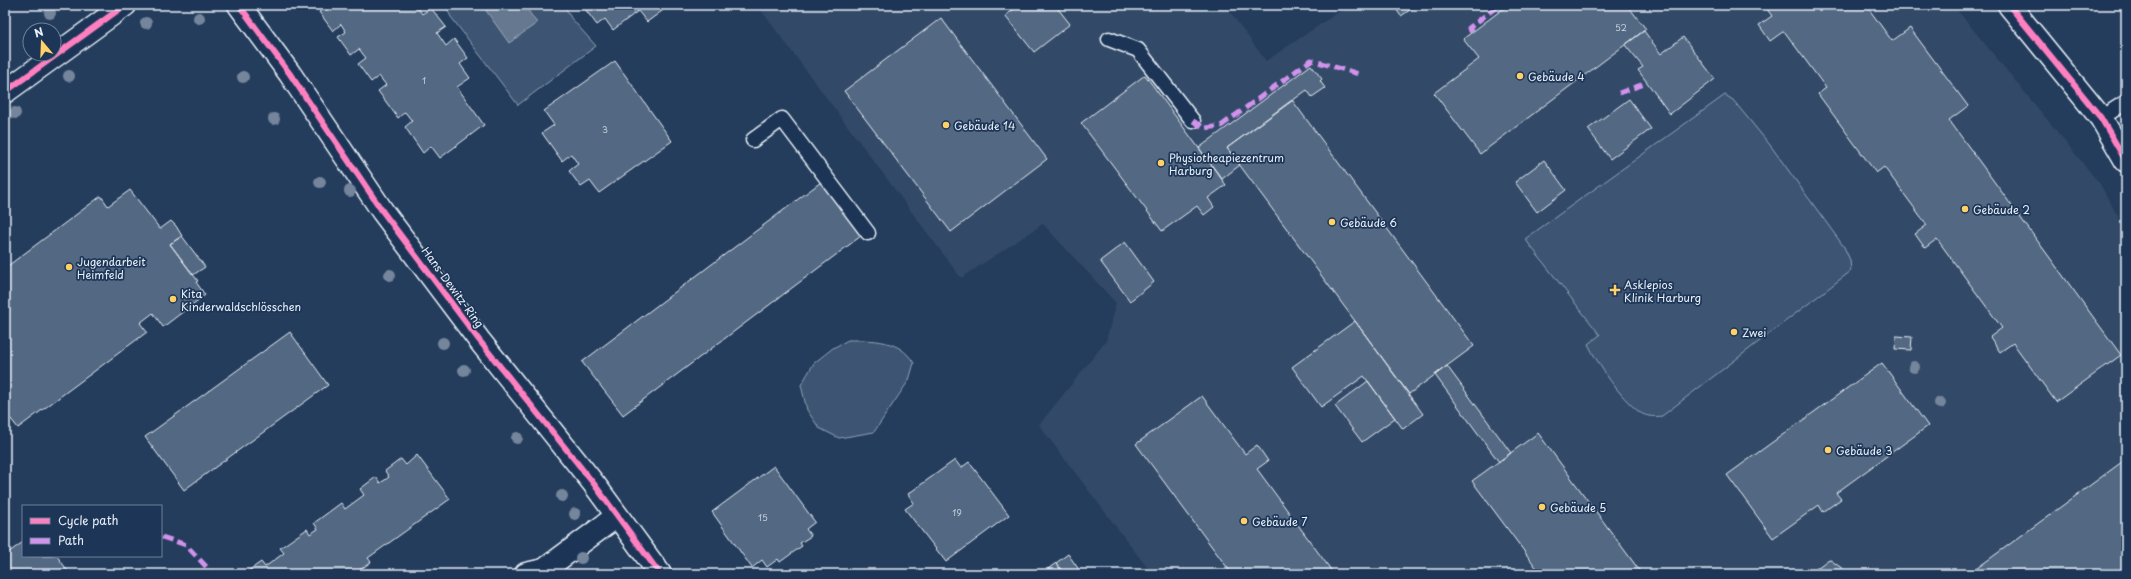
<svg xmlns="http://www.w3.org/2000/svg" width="2131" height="579" font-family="'Playpen Sans',sans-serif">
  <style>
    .built { fill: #334a68 }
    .green { fill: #3e5472; stroke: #93a2b5 }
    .water { fill: #657890; stroke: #99a8ba }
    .building { fill: #536782; stroke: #e8f1f8 }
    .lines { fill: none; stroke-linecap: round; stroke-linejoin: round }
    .lane-casing { stroke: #e8f1f8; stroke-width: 17 }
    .street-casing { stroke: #e8f1f8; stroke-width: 25 }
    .secondary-casing { stroke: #e8f1f8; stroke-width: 25 }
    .lane { stroke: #1d3557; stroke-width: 14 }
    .street { stroke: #1d3557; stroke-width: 22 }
    .secondary { stroke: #1d3557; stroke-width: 22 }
    .quiet { stroke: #d193ec; stroke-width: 5; stroke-dasharray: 10 5; stroke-linecap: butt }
    .cycleway-casing { stroke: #1d3557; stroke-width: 8 }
    .cycleway { stroke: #ff80c0; stroke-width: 6 }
    .tree { fill: #74869c }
    .poi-dot { fill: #ffd166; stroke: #1d3557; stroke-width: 1.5 }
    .labels { text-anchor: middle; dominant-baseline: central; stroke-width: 3.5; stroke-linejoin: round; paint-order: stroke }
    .number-label { font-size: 9px; fill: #c3ceda }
    .poi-label { font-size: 11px; fill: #e8f1f8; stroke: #1d3557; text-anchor: start }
    .street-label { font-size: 11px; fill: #e8f1f8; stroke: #1d3557 }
  </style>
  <rect width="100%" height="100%" fill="#253d5d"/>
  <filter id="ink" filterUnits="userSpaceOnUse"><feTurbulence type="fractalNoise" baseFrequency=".025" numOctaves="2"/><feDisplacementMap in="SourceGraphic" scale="8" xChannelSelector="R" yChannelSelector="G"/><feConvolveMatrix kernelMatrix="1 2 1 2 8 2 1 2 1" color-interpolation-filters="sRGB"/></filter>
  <g filter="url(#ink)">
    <path class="built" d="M760,5H1225L1266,61L1349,5H1953L2100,184L2126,231V574H1152L1039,425L1106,341L1116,303L1043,224L961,278L758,6Z"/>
    <path class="green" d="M445,5H564L571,18L596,46L518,105L451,17Z
      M1725,95L1733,100L1770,145L1844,247L1850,260L1851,271L1662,416C1654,417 1645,417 1638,411C1619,396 1599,366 1588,344L1600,335L1525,239Z
      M848,340C874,340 899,339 914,363L909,380L874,432L839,438L819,428L807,410L801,385L814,363L833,348Z"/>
    <path class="water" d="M482,5H524L537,23L509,43Z"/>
    <path class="building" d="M329,5H416L422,14L431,8L446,27L437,33L446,46L454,39L468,58L460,64L470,78L457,87L484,125L440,158L431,146L423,153L405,127L412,121L405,112L398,118L378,91L386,85L379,76L371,82L358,64L366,58L359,49L351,55L338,37L346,32L341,24L333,31L319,12Z
      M582,5H663L666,8L647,22L638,11L613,30L605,19L597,25Z
      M1019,5H1055L1070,24L1034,52L1005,16Z
      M1393,5H1417L1401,16Z
      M1508,5H1627L1646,29L1480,154L1434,93L1479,59L1463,39Z
      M1764,5H1866L1892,41L1910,28L1968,106L1949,120L2121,355L2056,402L2013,343L2000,352L1990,337L2002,328L1937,239L1925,248L1915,234L1927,225L1884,167L1876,173L1818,94L1826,88L1784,31L1770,41L1759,25L1772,16Z
      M941,18L1047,159L951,232L844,91Z
      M1644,31L1661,54L1683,37L1715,79L1670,114L1638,70L1643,67L1625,45Z
      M615,61L672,141L599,193L590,181L581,187L569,171L578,164L571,154L562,161L542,133L554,125L544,111Z
      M1311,65L1322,79L1320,81L1325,88L1312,97L1307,90L1227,148L1240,165L1222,179L1199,148Z
      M1145,75L1226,185L1208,198L1214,207L1204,215L1197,206L1162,231L1081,123Z
      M1629,99L1651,129L1610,159L1588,129Z
      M1292,100L1474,346L1409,394L1227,148Z
      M1544,160L1566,190L1537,212L1515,182Z
      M821,182L861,236L623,415L582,362Z
      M130,190L160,229L171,221L176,226L182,236L170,244L198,281L196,282L205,295L163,327L153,313L140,323L147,332L18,428L11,419L5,424V268L101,196L108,206Z
      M182,236L205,267L193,275L170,244Z
      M1125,242L1154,282L1130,301L1100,261Z
      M1355,321L1423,414L1403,429L1364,376L1321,407L1292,367Z
      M290,332L328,385L184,490L145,437Z
      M1896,336L1912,337L1911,350L1895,349Z
      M1882,363L1928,426L1836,493L1841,499L1823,512L1819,505L1773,538L1727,475Z
      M1447,366L1511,453L1499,462L1435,375Z
      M1368,381L1395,418L1362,442L1335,406Z
      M1202,396L1245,454L1257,445L1268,461L1257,469L1334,574H1232L1136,444Z
      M1538,433L1642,574H1541L1472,481Z
      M417,455L450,499L368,558L371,562L354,574H244L261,562L265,567L284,553L280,548L307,529L310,534L318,529L314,523L341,503L345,509L364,495L360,489L376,477L380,483L385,480L389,477L385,471L401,459L406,465Z
      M2126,459V574H1969Z
      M955,460L961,468L969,462L1009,515L946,562L905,509L914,503L908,494Z
      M774,466L815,522L806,529L811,536L800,543L802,546L780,562L778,559L767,567L762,560L752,568L712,512Z
      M23,542V556H57L70,574H5V555Z
      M1068,554L1082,574H1064L1056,563Z
      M1829,559L1850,574H1809Z
      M1056,563L1064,574H1047L1045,571Z"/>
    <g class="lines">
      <g class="lane-casing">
        <path id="lane" d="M1109,39L1138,50L1193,121
          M2101,118L2126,102
          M753,140L782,119L868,233"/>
      </g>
      <g class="street-casing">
        <path id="street" d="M239,5L290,74L383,212L479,340L594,484L660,574
          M2009,5L2101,118L2126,161
          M526,574L544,570L617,516"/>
      </g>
      <g class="secondary-casing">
        <path id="secondary" d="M5,92L125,5"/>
      </g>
      <use href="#lane" class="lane"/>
      <use href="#street" class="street"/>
      <use href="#secondary" class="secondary"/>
      <path class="quiet" d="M1472,32L1469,28L1499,5
        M1619,93L1647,83
        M1193,121L1205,128L1221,126L1311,60L1359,74
        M162,537L186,545L213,574"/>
      <g class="cycleway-casing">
        <path id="cycleway" d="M239,5L290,74L383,212L479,340L594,484L660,574
          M2009,5L2101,118L2126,161
          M5,92L125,5"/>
      </g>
      <use href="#cycleway" class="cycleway"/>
    </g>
    <g class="tree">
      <circle cx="50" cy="13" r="6"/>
      <circle cx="199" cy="18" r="6"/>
      <circle cx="146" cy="23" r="6"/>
      <circle cx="69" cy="76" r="6"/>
      <circle cx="243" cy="77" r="6"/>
      <circle cx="15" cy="113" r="6"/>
      <circle cx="274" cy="119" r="6"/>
      <circle cx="320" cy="182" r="6"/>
      <circle cx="350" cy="191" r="6"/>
      <circle cx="390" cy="275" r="6"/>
      <circle cx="443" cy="343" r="6"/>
      <circle cx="1914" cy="367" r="6"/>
      <circle cx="464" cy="370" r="6"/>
      <circle cx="1940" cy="403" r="6"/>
      <circle cx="517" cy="438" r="6"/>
      <circle cx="562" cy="496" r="6"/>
      <circle cx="575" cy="514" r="6"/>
      <circle cx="581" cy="558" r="6"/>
    </g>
  </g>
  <g class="poi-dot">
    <circle cx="1520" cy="76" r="4"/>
    <circle cx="946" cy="125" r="4"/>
    <circle cx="1161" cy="163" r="4"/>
    <circle cx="1965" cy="209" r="4"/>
    <circle cx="1332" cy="222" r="4"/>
    <circle cx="69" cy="267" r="4"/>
    <path d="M1613 284h4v4h4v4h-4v4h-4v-4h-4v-4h4z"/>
    <circle cx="173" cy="299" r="4"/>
    <circle cx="1734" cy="332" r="4"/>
    <circle cx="1828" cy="450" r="4"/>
    <circle cx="1542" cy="507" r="4"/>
    <circle cx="1244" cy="521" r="4"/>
  </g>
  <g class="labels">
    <g class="number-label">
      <text x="1621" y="27">52</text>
      <text x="424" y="80">1</text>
      <text x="605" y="129">3</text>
      <text x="957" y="512">19</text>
      <text x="763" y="517">15</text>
    </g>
    <g class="poi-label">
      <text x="1528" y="76">Gebäude 4</text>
      <text x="954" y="125">Gebäude 14</text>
      <text x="1169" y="157">Physiotheapiezentrum<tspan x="1169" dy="13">Harburg</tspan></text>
      <text x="1973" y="209">Gebäude 2</text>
      <text x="1340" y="222">Gebäude 6</text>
      <text x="77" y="261">Jugendarbeit<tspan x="77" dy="13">Heimfeld</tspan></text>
      <text x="1624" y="284">Asklepios<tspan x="1624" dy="13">Klinik Harburg</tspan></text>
      <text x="181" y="293">Kita<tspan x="181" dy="13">Kinderwaldschlösschen</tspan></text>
      <text x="1742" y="332">Zwei</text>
      <text x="1836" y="450">Gebäude 3</text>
      <text x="1550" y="507">Gebäude 5</text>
      <text x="1252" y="521">Gebäude 7</text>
    </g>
    <g class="street-label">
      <text transform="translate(453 287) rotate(54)">Hans-Dewitz-Ring</text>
    </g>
  </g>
  <rect width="2131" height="579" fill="none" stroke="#1d3557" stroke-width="20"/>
  <rect x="10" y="10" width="2111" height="559" fill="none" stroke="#e8f1f8" stroke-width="1.5" filter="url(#ink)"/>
  <rect x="22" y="505" width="140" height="52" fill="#1d3557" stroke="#6e8097"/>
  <rect x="30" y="518" width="20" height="6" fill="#ff80c0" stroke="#6e8097"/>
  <text x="58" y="525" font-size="12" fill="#e8f1f8">Cycle path</text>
  <rect x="30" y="538" width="20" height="6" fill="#d193ec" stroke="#6e8097"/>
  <text x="58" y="545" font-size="12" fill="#e8f1f8">Path</text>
  <g transform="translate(42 42) rotate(341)"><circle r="19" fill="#1d3557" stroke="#6e8097"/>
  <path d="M0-3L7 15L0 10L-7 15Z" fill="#ffd166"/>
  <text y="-6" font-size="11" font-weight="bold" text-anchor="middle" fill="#e8f1f8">N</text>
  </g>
</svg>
